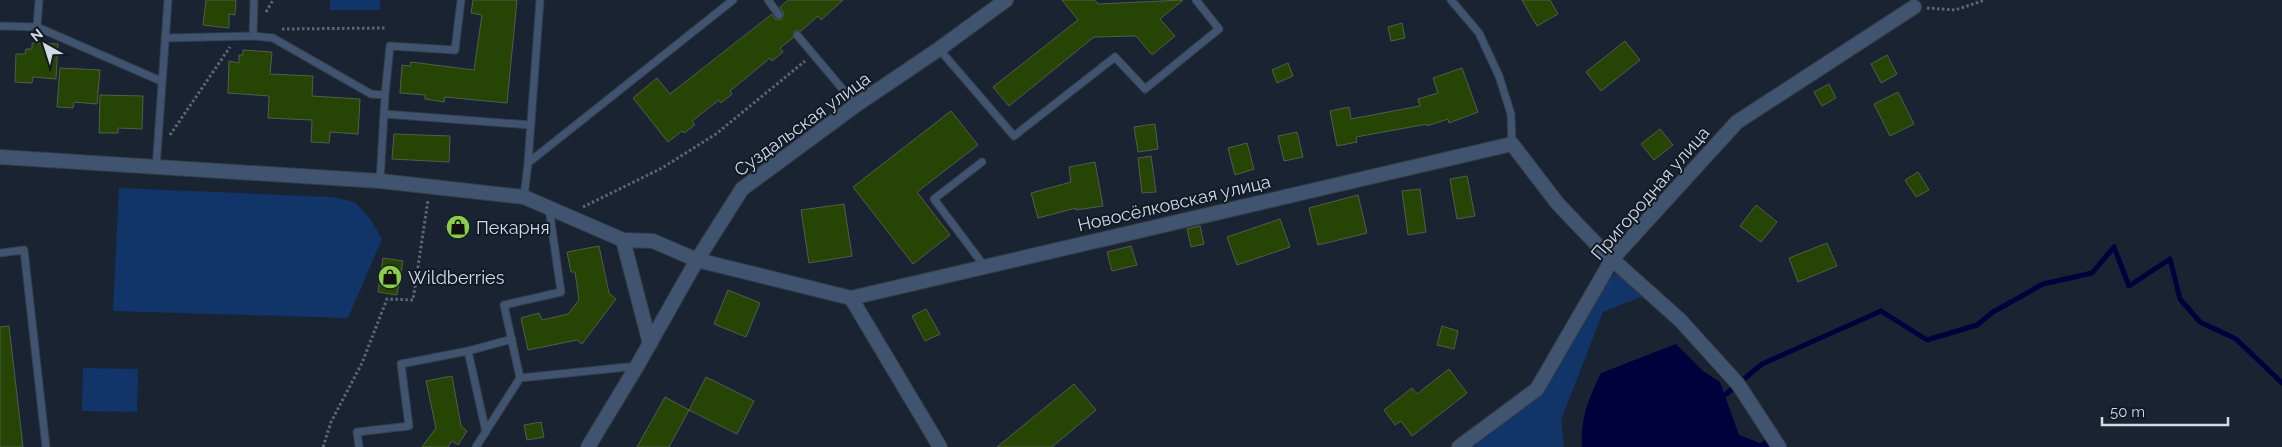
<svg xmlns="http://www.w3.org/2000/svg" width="2282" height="447" font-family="Raleway,sans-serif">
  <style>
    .green { fill: #113569 }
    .water { fill: #00003c }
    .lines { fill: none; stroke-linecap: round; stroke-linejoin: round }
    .stream { stroke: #00003c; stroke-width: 5 }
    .building { fill: #264404; stroke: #535d4c }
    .service-casing { stroke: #343d4a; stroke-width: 9 }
    .minor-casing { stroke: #343d4a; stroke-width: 16 }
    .path { stroke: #5e6673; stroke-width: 3; stroke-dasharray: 2.5 2.5; stroke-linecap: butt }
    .service { stroke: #40536f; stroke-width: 7 }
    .minor { stroke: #40536f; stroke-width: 14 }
    .labels { text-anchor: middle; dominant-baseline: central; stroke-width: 4; stroke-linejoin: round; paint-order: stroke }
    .street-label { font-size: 18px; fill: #d4dae4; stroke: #111a27 }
    .poi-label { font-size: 18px; fill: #d4dae4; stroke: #111a27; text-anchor: start }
  </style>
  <rect width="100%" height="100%" fill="#1a2331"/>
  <path class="green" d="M330,0H380V10H330Z
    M119,188L332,197L355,202L371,220L382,239L348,318L113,311Z
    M1616,273L1644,296L1603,312L1561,420L1564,447H1473L1533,401L1599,289Z
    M83,368L138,369L137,412L82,411Z"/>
  <path class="water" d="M1676,344L1703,371L1720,382L1739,435L1760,443L1766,439L1771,447H1582C1581,416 1588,400 1601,373Z"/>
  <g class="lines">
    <path class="stream" d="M1725,395L1762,364L1881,311L1927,340L1977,325L1993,312L2043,284L2092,273L2114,247L2129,286L2170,259L2180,299L2200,322L2236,339L2282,383"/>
  </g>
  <path class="building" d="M206,0H236L235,15L229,14V28L203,25Z
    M473,0H517L507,103L445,97L444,102L425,99V95L400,93L402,65L410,66L411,62L474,70L482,15L471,13Z
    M788,0H843L821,20L818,16L801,31H794L793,38L780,48L783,52L772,61L770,58L730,91L732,94L721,103L719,100L692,121L695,125L684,133L682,131L668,142L633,98L657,78L670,94L772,14L776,20L782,19L784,14L780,7Z
    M1062,0H1095L1098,4L1183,0L1160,19L1175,36L1152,55L1136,36L1094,37L1009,106L993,87L1078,20Z
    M1522,0H1550L1558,14L1537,26Z
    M1402,23L1405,38L1391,41L1388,27Z
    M1625,41L1640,60L1601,91L1586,72Z
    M32,43L58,44L56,79L33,77L32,83L15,82L16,54H25L26,49H32Z
    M243,50L272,52L270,74L313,76L312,96L360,99L358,134L330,132L329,143L311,142L312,120L268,118L269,96L228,93L229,61L239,63V55H243Z
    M1887,55L1897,74L1881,83L1871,64Z
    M1288,63L1293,76L1277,83L1272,70Z
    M60,68L100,70L97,104L74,102L73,108L57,107Z
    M1462,68L1478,112L1449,123L1448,119L1427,126V124L1356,137L1357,142L1337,146L1330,111L1349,107L1351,119L1420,106L1418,99L1438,93L1433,78Z
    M1829,84L1836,98L1822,106L1814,92Z
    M1898,92L1914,124L1890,136L1874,104Z
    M100,95L143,96L142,129L118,128V133H99Z
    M951,111L978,145L917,192L950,235L913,264L853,187Z
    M1155,124L1158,149L1138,152L1134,127Z
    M1660,129L1673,145L1654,160L1641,144Z
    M1297,132L1303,157L1284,161L1278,136Z
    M394,134L450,136L449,162L392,159Z
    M1247,143L1254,169L1235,175L1228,148Z
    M1151,156L1156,192L1142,193L1138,158Z
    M1095,162L1103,206L1076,210V208L1038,218L1031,193L1071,182L1069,167Z
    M1918,172L1929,190L1916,197L1905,180Z
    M1467,176L1475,216L1457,219L1450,179Z
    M1420,189L1426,232L1408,235L1402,191Z
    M1358,195L1367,233L1318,245L1309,208Z
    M844,204L852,256L809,263L801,210Z
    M1756,205L1777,222L1761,242L1740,226Z
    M453,216L470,226L462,238L445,227Z
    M1280,219L1290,247L1237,265L1227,237Z
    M1200,226L1204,244L1191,247L1187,229Z
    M1827,243L1837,266L1798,282L1789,258Z
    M599,246L609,293L616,299L582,344L577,340L528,350L521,318L539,313L542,320L568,314L579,300L575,272H571L567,252Z
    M1131,246L1137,265L1112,271L1107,252Z
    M383,258L403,261L397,295L378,292Z
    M728,290L760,303L746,337L714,324Z
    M926,309L940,334L925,341L912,316Z
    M9,326L23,447H0V327Z
    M1442,326L1458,331L1454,349L1437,345Z
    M1449,369L1467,393L1412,436L1401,421L1395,425L1384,410L1412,388L1417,394Z
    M452,376L461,426L467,431L458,445L452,441L448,447H422L436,428L426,381Z
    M706,377L754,401L737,434L689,410Z
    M1074,384L1096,410L1052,447H997Z
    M665,397L689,410L669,447H637Z
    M541,422L544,437L527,440L524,425Z"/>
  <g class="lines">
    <g class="service-casing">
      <path id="service" d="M254,0L253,36L273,38L371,94L385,95L380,181
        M768,0L779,15
        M1451,0L1479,33L1499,76L1511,114L1512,144
        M0,26L37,27L161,81
        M37,27L39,0
        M797,35L856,105
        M165,38L253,36
        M939,49L1014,136L1115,57L1145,89L1219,29L1196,0
        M385,95L390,46L455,50L461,0
        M384,114L531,125
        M982,162L934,199L985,267
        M528,163L733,0
        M156,168L168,0
        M524,197L528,163L540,0
        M0,253L24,250L46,447
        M468,351L486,432
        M520,378L637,366
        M359,447L357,432L409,426L401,364L468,351L512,339
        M476,447L520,378L504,305L561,292L549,208"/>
    </g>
    <g class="minor-casing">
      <path id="minor" d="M0,157L380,181L524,197L623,240L653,241L697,260L851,298L1512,144L1558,204L1604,252L1680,320L1738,384L1779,447
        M623,240L650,344
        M851,298L940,447
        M588,447L637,366L697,260L742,189L856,105L939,49L1006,0
        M1459,447L1537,389L1613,258L1737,122L1914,7"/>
    </g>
    <path class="path" d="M1927,8L1955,10L1985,0
      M266,12L273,0
      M282,29L386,28
      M170,135L230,47
      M583,207L662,168L716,134L805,61
      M323,447L331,422L362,363L387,299L413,300L428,200"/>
    <use href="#service" class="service"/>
    <use href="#minor" class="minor"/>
  </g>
  <defs>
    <g id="shop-disc" transform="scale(1.25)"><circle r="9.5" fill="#8ace47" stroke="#111a27"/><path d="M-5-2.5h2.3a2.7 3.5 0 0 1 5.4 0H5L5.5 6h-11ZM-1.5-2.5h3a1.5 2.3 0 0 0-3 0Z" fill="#111"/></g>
  </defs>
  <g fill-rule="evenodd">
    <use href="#shop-disc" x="458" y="227"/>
    <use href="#shop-disc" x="390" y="277"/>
  </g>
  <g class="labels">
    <g class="street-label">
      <text transform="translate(802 124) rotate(-36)">Суздальская улица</text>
      <text transform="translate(1650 193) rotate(-49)">Пригородная улица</text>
      <text transform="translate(1174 203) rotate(-13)">Новосёлковская улица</text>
    </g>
    <g class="poi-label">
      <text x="476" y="227">Пекарня</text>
      <text x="408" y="277">Wildberries</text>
    </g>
  </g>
  <g transform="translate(45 45) rotate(321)" stroke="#111a27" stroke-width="4" paint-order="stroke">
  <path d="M0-4L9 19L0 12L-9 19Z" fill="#d4dae4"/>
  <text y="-8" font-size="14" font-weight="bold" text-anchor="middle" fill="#d4dae4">N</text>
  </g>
  <path d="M2102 417v8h126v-8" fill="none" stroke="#d4dae4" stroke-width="2.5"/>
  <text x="2110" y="417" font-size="15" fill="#d4dae4" stroke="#111a27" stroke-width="4" paint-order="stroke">50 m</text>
</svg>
